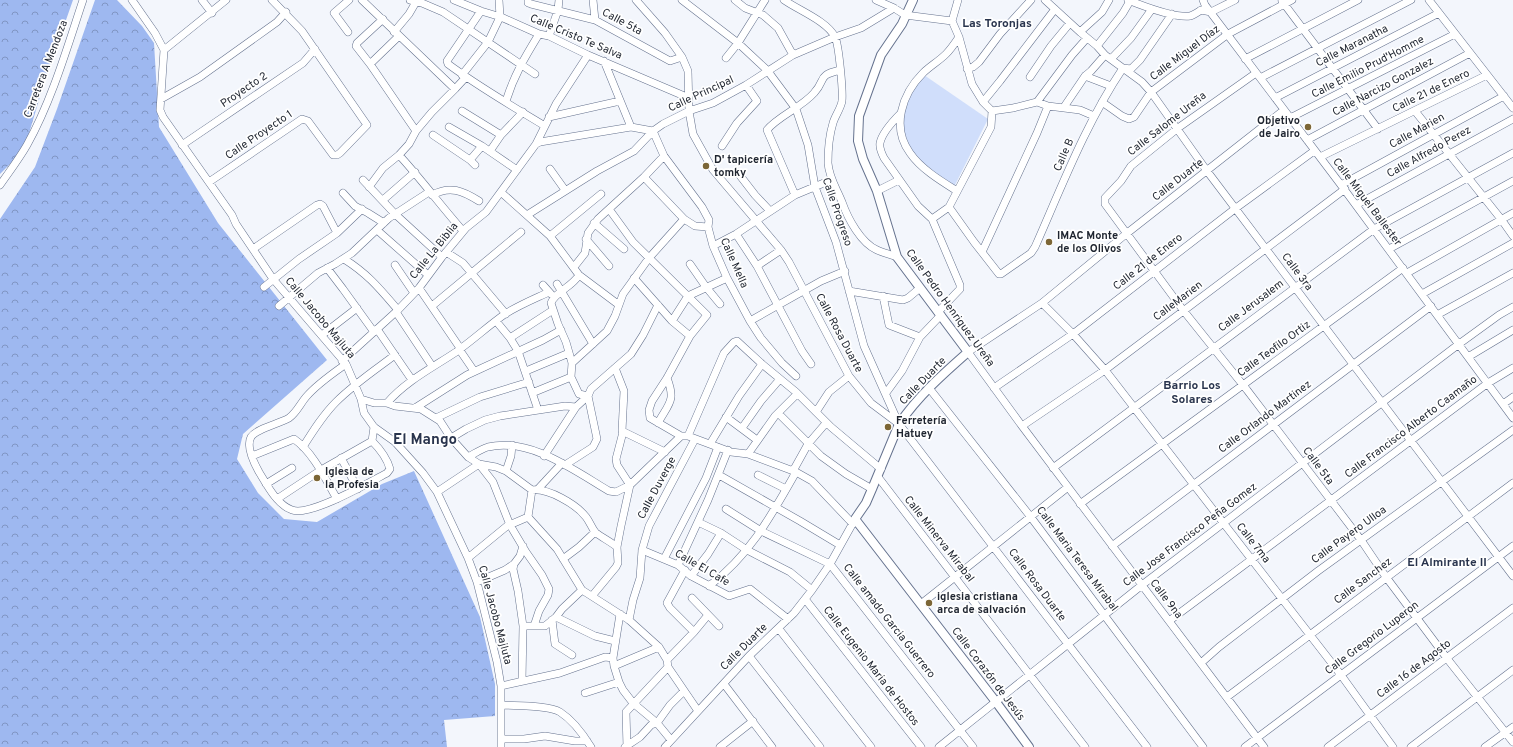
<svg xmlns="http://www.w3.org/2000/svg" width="1513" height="747" font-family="Overpass,sans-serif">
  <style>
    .green { fill: #d0defb }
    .forest { fill: url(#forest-crowns) }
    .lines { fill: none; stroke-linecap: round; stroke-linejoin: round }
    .minor-casing { stroke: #65728e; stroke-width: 8 }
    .tertiary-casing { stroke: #65728e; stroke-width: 10 }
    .minor { stroke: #fff; stroke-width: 7 }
    .tertiary { stroke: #fff; stroke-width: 8 }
    .poi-dot { fill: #7c6636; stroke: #fff; stroke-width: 1.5 }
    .labels { text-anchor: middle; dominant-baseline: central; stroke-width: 3.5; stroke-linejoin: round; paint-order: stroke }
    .street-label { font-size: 11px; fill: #1e242f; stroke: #fff }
    .poi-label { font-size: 11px; font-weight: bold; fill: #1e242f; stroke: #fff; text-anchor: start }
    .neighbourhood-label { font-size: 12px; font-weight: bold; fill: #29344d; stroke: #fff }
    .district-label { font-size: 15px; font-weight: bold; fill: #29344d; stroke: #fff }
  </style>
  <defs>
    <pattern id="forest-crowns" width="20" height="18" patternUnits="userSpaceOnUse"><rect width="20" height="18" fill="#9eb8f0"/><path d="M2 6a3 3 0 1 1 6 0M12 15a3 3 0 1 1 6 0" fill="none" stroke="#8095c3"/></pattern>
  </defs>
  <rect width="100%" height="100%" fill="#f3f6fc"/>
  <path class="green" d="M924,75L988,119L954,187L935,174L912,152L903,129L905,101Z"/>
  <path class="forest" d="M0,0H73L45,80L24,150L0,174Z
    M95,0H117L142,26L154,43L159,127L218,223L327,360L243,434L237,459L258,493L284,519L317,522L382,484L414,471L480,617L495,684V716L444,720L447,747H0V219L35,167L57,109Z"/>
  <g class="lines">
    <g class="minor-casing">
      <path id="minor" d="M132,0L155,33L164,50L160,110L163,117L232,215L236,224L273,279L346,364L361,399L364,413L374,427L395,442L423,473L437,492L468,558L477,582L497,662L501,686V747
        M202,0L212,13
        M362,0L455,89
        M410,0L422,3L443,12L535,74
        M454,0L481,11L501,17L539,34L549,36L588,55L689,98
        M528,0V3L531,4L595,20L670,61L682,57
        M593,0L595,20
        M636,0L665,33L682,57L688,71L689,111L693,134L713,170L781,250L789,262L849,376L871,403L899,424L1147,747
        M682,0L738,43L767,70L796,109L808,145L815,187L836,242L864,346L898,422
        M735,0L745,8L763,15L778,28L793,55
        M784,0C798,10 827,21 835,37C839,45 843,91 842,101C841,108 835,116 833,123C829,136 828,150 828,163C829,178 837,189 842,202C848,219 861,243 877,250C884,253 891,255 897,257
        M876,0L894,8L905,15L952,21
        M958,0L952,21L959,37L972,84L983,102L992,111L1013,108L1037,102L1048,106L1080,110L1094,116
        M1045,0L1080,32L1097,46L1105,55L1142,82L1151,92L1207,171L1513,576
        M1128,0C1143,6 1174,18 1190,16C1194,15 1198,12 1201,10L1211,12L1235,0
        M1203,0L1205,5L1341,185L1513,418
        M1429,0L1513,108
        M1282,1L1378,129
        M481,11L447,61L448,64C479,87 512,106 545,126
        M383,19L357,43L356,46L370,64L416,131
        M348,32L334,13L349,0
        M394,32L409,14L416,2
        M1080,32L1102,12L1109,0
        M549,36L558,10L559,0
        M1097,46L1123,13L1130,1
        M164,50L226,0
        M726,58L738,43L765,0
        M1111,59L1131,38L1152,9
        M1245,59L1358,0
        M604,61L631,127
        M370,64L399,36
        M967,69L973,67L979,62L1000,34L1031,0
        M1256,73L1178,128L1131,166L1121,181L1105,198V204L1183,310L1247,390L1361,540L1386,577L1449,661L1513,742
        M462,75L488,42L500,17L499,0
        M1085,76L1111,86
        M1030,77L1051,46L1070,23
        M1260,78L1411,0
        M1275,98L1439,13
        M161,99L200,77L277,22L286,12
        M506,101C514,75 525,57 539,34
        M983,102L1000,81L1055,9
        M1037,102L1072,55L1087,38
        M1102,102L1122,116L1129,119L1134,117L1151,92L1228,34L1292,0
        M1064,107L1085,76L1091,71L1105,55
        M462,111L501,135
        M1415,111L1501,219L1513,236
        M901,113C894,120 882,133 880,143C879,148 882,154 884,158L918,206L932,219L960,285V289L938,312
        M549,117L620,101
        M1290,118L1455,34
        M449,127L482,146L517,170
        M653,131L664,156L702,207L709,220L708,227L713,246L727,278L750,321L761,338L782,363L796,376
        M433,135L470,160L475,165
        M1307,140L1470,53
        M536,144L540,142L631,127L653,131
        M182,145L303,63L315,49
        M722,146L737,123L757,101L746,85
        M490,151L501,135L523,112
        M399,155C421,179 441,206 463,231
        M1320,157L1487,75
        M470,160L482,146
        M550,169L565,190
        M738,173L755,195L770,211
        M644,177L684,219L695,226L708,227
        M363,180L395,214L442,257
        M209,182L302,119L308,121L333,155H337L340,153L367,125L302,31L272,0
        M0,185C9,172 19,159 27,145C52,100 67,48 83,0
        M1341,185L1504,96
        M369,187L383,168L399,155L409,144L416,131L432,112L455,89L466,77
        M877,191L899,180
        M957,191C941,181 921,169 910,153C891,127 902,94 923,73C930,66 939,61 946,54C951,49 955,43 959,37
        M343,193L355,206L368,213L384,223
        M500,193L503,194L550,236L579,275L619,305
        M432,195C450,185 463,191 479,201
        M795,195L767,130C777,117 802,107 814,93C827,79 816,76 840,70
        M383,200L415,172
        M1356,205L1513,119
        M949,207L974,242L999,274H1001L1031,253L1035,247C1062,186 1086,123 1123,68L1131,69L1140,60L1172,14
        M609,209L633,242L707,315L690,336L667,378L652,401L649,410L650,418L681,436H688L731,452L748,454L796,472L812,481L853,524
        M527,215L597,171L634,151L653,131L663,124L689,111L713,103L746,85L793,55L835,37L861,28L894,8
        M932,219L949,207L991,127L992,111
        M594,223L624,249
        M377,230L428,275
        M736,234L757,266L802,351L811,364
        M550,236L601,194
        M586,239L609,266
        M713,246L736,234L795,195L831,180
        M253,249L317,205L320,204L323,206L337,233
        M1389,249L1513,181
        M446,252L463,263L506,314
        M982,252L1037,133L1048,106
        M344,259C368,274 380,289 398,310
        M690,264L706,287L720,304
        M395,265L414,293
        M757,266L781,250
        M574,267L585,253L588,233L598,219L644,177L664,156
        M327,268L343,289L374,332
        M1407,273L1513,213
        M634,278L672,321L690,336
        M557,284L593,344
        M543,285L551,294
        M264,287L299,259L337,233L362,209
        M419,288L460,348
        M849,291L903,300L908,298L920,288
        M1422,294L1513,243
        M883,296L889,325L920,337
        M1042,303L1073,334L1105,370L1341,675L1393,747
        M279,306L318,273L335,264L352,253L389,218L429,192
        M432,306L521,232
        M396,312L432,366
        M1437,315L1513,273
        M496,321L510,338L518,351L538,410
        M672,321L688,296L727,278
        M750,321L821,281L845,271
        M377,329L412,380
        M322,335L357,308
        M510,338L553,310
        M459,349L474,371
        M1468,357L1513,330
        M342,361L398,310L419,288L442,257L466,228L486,212L536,144L556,104L588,55
        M572,363L607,331L615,316L623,294L649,258L684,219
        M346,364C332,374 317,384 306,397C300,404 297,412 289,418C279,424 257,428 251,437C246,446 254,463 259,472C267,485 277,505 292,510C310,517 370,482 387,473L390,469C387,458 380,449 372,441
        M615,368L624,391L622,431L665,452
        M526,371L569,353
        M929,388L1030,516L1203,747
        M994,388L1073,334L1236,208L1314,151
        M532,393L571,377
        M886,393L902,371L920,337L941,315
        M361,399L374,403H387L395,406L421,409L440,421L451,438L468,457L479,464L493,482L510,525L526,552L542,575L549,589L548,595L539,611L534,626
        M387,403C406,381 432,368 456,352C473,340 488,326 505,314C519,305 534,299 549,292
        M1503,404L1513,397
        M415,408L467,375L543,340L561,330
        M816,412L829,392L849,376
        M778,413L821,456L846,474L872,489
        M726,417L757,440
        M436,418L480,397L529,382
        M658,423C669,403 676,401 667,378
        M1022,426L1105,370L1345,189
        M742,428L761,401L780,379
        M688,436L724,353L734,342L737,341L762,364L796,392L831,427L881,469
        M451,438L466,429L485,420L500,416L565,406L576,407
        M710,444L739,396L762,364
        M303,447C313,431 323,415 336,402C354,384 375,370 395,355
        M748,454L775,416L797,394
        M252,456L294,439C313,452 326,480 337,499
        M544,456L576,407L588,396L591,389L631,354L643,335L658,305
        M468,457C474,454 481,449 488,447C530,437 575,471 609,491L616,492L630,485L681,436
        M341,458L358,489
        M479,464L496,467L506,471L532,490C548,488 576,504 586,517C590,522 592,529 596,533C603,538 611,542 617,547
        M565,465L593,447L597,439L588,396L579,394L571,377L572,363L566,342L558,324L551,303C555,292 572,287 579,275
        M1053,468L1374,229L1513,153
        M506,471L511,456L512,445
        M793,471L808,444L826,423
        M719,475L800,521L840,545
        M758,475L786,489
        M878,477L1085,747
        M266,484L292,468
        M538,489L562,463
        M532,490L528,517L557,549L582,590L629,620L659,647L667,660L668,667L698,711
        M437,492L479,464
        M277,499L321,470L372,441L374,427
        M1080,504L1403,268
        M726,509L761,531L830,564L973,747
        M698,522L721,533L747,550L790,572L812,590
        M1112,546L1431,306
        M642,550L678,565L691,576L729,596L750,589L788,619
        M468,558L507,526L528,517
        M563,559L579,547L595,532
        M664,559L706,478L718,447
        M678,565L708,500L728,450
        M685,570L667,603L670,608L694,632
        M691,576L708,554L721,533
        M477,582L505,570L514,564
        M709,586C750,555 771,516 796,472
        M592,596L616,567L618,563L617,547L621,526L630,485L617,465L616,459L623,432
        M692,598L719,626
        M805,599L921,747
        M921,604L1068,487
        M620,614L613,658L614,666L619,682L623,690L633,703L657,723L671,740
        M556,617L562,609L582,590
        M552,620L555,644L572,655
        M629,620L633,600L640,578L642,550L649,526L695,439
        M1169,621L1488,383L1513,368
        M523,626H545L556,617L595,636L615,641
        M779,629L871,747
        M749,656L820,747
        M667,660L694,632L708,615
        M1201,663L1219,647L1318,571L1513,430
        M614,666L659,647
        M522,681L523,626L518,591L513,569L514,564L520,556L523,546
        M724,684L772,747
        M501,686L560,673L605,657L613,658
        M585,693L619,682
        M1227,697L1513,483
        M502,705C516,706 549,705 560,712C574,721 583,734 591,747
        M502,739H524L545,736L575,741H587
        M625,747L640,737L651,725L657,723L670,705L684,691
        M627,747L626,712L668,667
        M665,747L749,656L794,613L812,590L830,564L854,521
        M720,747L753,721
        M939,747L1142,585L1459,344L1499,315L1513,307
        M1245,747L1513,546
        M1264,747L1022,426L968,352L1042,303L1126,234L1284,110
        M1328,747L1513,608
        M1411,747L1513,670
        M1485,747L1513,727"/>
    </g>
    <g class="tertiary-casing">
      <path id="tertiary" d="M913,0L902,24L881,55L859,116L858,141L863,159L877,191L897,257L968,352C943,374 918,396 899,424L872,489L866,503L855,519L996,702L1029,747"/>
    </g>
    <use href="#minor" class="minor"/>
    <use href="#tertiary" class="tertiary"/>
  </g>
  <g class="poi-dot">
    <circle cx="1308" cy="127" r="4"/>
    <circle cx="706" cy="166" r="4"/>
    <circle cx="1049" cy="242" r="4"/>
    <circle cx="888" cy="427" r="4"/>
    <circle cx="317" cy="478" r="4"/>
    <circle cx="929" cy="603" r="4"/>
  </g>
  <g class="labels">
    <g class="street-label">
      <text transform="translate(622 22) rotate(28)">Calle 5ta</text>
      <text transform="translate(576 37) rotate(23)">Calle Cristo Te Salva</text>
      <text transform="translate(1352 46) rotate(-27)">Calle Maranatha</text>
      <text transform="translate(1185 53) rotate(-37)">Calle Miguel Díaz</text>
      <text transform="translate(1368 67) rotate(-27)">Calle Emilio Prud'Homme</text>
      <text transform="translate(46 69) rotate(-69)">Carretera A Mendoza</text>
      <text transform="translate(1383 87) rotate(-28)">Calle Narcizo Gonzalez</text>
      <text transform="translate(244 90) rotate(-34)">Proyecto 2</text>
      <text transform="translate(1431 91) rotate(-26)">Calle 21 de Enero</text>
      <text transform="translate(701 94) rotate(-25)">Calle Principal</text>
      <text transform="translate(1167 124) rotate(-38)">Calle Salome Ureña</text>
      <text transform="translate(1417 131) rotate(-29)">Calle Marien</text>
      <text transform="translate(259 135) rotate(-34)">Calle Proyecto 1</text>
      <text transform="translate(1429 152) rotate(-29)">Calle Alfredo Perez</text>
      <text transform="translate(1064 155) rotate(-66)">Calle B</text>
      <text transform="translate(1178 180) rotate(-38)">Calle Duarte</text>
      <text transform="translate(1367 202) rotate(53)">Calle Miguel Ballester</text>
      <text transform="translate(837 212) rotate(71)">Calle Progreso</text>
      <text transform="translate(434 251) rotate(-51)">Calle La Biblia</text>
      <text transform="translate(1148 262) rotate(-38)">Calle 21 de Enero</text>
      <text transform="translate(734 263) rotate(66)">Calle Mella</text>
      <text transform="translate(1297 272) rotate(53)">Calle 3ra</text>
      <text transform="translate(1178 301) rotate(-37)">CalleMarien</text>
      <text transform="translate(1251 306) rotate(-37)">Calle Jerusalem</text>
      <text transform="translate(950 308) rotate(54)">Calle Pedro Henriquez Ureña</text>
      <text transform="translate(320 318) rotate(50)">Calle Jacobo Majluta</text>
      <text transform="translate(839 333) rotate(62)">Calle Rosa Duarte</text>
      <text transform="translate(1274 349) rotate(-36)">Calle Teofilo Ortiz</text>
      <text transform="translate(923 381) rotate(-46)">Calle Duarte</text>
      <text transform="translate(1265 417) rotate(-37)">Calle Orlando Martinez</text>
      <text transform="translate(1411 427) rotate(-37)">Calle Francisco Alberto Caamaño</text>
      <text transform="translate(1318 466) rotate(53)">Calle 5ta</text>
      <text transform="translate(657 488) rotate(-62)">Calle Duverge</text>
      <text transform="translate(1190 535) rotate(-37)">Calle Jose Francisco Peña Gomez</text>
      <text transform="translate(1349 535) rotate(-36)">Calle Payero Ulloa</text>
      <text transform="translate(939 539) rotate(52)">Calle Minerva Mirabal</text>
      <text transform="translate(1253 543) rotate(52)">Calle 7ma</text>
      <text transform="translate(1077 559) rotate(53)">Calle Maria Teresa Mirabal</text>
      <text transform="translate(702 568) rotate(30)">Calle El Cafe</text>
      <text transform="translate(1363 581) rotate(-37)">Calle Sanchez</text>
      <text transform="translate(1037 585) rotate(53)">Calle Rosa Duarte</text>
      <text transform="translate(1166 599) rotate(53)">Calle 9na</text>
      <text transform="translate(495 615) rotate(75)">Calle Jacobo Majluta</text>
      <text transform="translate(889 621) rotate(52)">Calle amado Garcia Guerrero</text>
      <text transform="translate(1372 638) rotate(-37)">Calle Gregorio Luperon</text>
      <text transform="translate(744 647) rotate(-45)">Calle Duarte</text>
      <text transform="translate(871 666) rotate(52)">Calle Eugenio Maria de Hostos</text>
      <text transform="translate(1414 669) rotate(-37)">Calle 16 de Agosto</text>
      <text transform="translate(988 674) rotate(53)">Calle Corazón de Jesús</text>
    </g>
    <g class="poi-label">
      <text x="1300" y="121" text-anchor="end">Objetivo<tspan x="1300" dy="13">de Jairo</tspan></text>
      <text x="714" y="160">D' tapicería<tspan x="714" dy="13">tomky</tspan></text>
      <text x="1057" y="236">IMAC Monte<tspan x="1057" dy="13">de los Olivos</tspan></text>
      <text x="896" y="421">Ferretería<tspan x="896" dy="13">Hatuey</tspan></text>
      <text x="325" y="472">Iglesia de<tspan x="325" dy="13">la Profesia</tspan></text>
      <text x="937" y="597">iglesia cristiana<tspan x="937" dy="13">arca de salvación</tspan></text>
    </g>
    <g class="neighbourhood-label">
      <text x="997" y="24">Las Toronjas</text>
      <text x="1192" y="386">Barrio Los<tspan x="1192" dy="14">Solares</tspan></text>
      <text x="1447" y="563">El Almirante II</text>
    </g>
    <g class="district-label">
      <text x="425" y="440">El Mango</text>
    </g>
  </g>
</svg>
